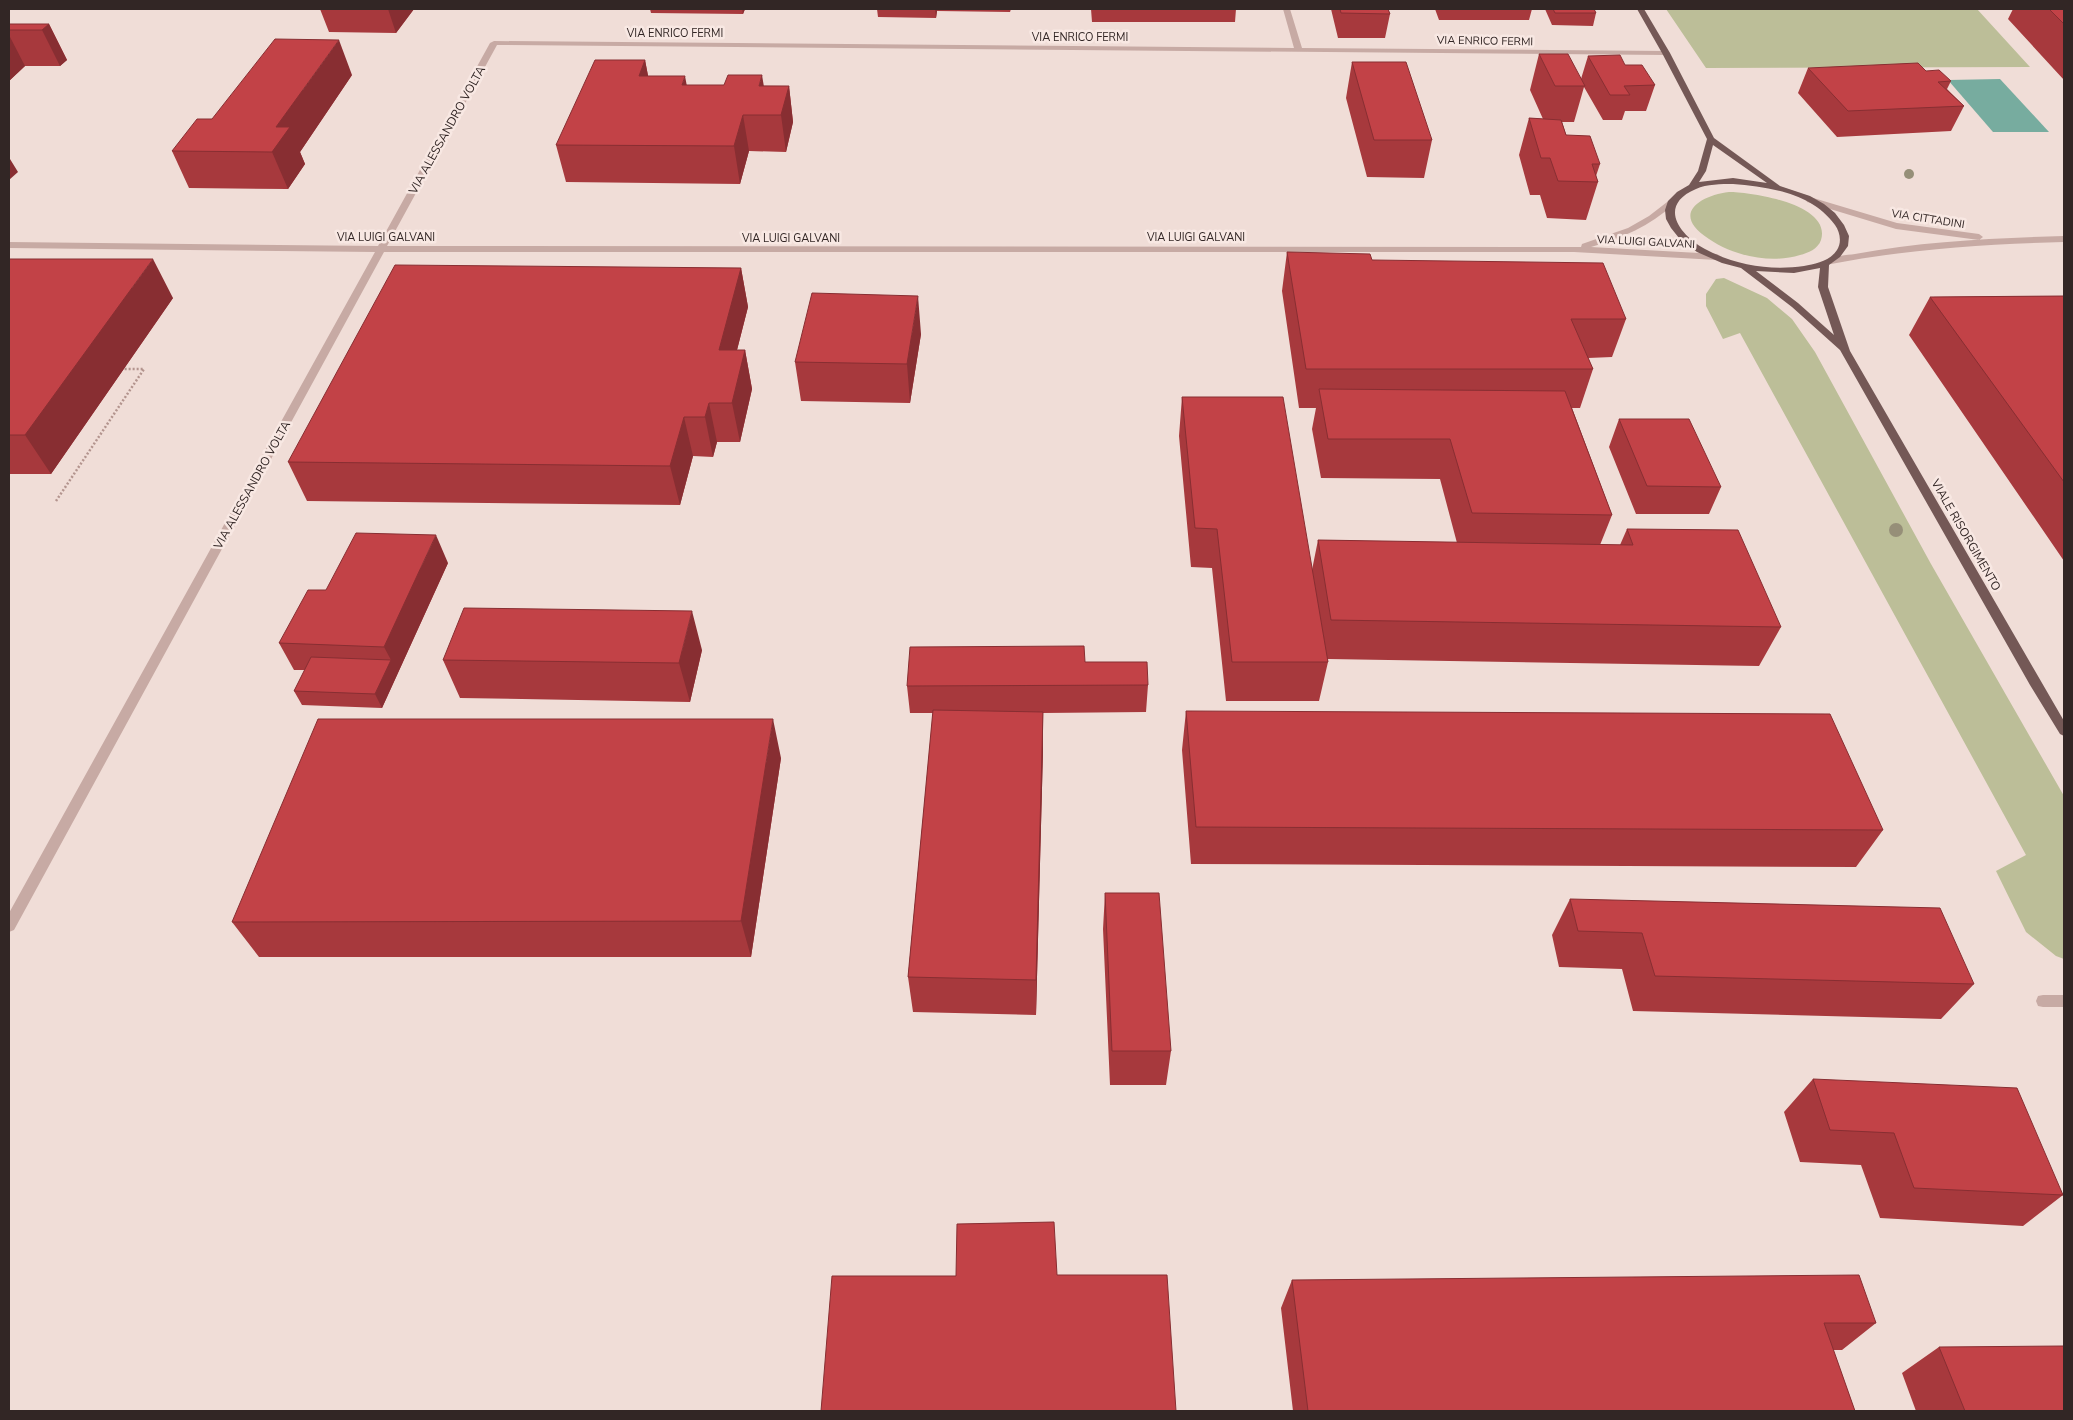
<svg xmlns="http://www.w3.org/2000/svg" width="2073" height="1420" font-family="'Nunito Sans',sans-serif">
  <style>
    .green { fill: #bcbe98 }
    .water { fill: #77ac9f }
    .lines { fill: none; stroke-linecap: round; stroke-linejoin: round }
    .path { stroke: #b3948e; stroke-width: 2.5; stroke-dasharray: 2 2; stroke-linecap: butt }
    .lane { fill: #c7aaa4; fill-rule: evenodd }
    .street { fill: #c7aaa4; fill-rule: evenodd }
    .primary { fill: #745856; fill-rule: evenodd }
    .tree { fill: #968f78 }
    .wall { fill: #a7393d }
    .shaded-wall { fill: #882e32 }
    .building { fill: #c24247; stroke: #882e32 }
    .labels { text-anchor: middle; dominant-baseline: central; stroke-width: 5; stroke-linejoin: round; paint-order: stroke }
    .far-street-label { font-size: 11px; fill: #322625; stroke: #f8e8e3 }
    .street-label { font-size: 12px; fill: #322625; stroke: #f8e8e3 }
  </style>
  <rect width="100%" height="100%" fill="#f0ddd7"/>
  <path class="green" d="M1666,9H1977L2030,67L1706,68Z
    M1729,192C1751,192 1832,204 1821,240C1818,249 1808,253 1800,255C1772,264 1733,256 1709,239C1671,215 1698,196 1729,192Z
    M1724,278L1767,298L1792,319L1815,352L1931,564L2064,796V959L2056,956L2026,932L1996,871L2026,855L1740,333L1723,339L1706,306V294L1716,279Z"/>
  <path class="water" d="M2000,79L2049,132H1993L1948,80Z"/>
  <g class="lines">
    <path class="path" d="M56,501L144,369H123"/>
    <path class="lane" d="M2043,995H2064V1007H2043L2038,1006L2036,1001L2038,996Z"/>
    <path class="street" d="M1283,9H1290L1302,48L1666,51L1670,53L1666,55L497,45L387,246L1581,247L1582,244L1628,228L1649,216L1671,199L1674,200V204C1650,226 1622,238 1591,247L1717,254L1722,257L1717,260L1574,252H384L14,930L9,932V913L375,252L9,248V242L378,246L490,43L494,41L1294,48Z
      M1810,197L1897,223L1979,234L1983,237L1979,240L1896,229L1807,202L1806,200Z
      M2064,236V242C1986,244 1908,249 1831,264L1826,261C1833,256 1847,255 1855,254C1924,241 1994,238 2064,236Z"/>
    <path class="primary" d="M1637,9H1644L1670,53L1714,138L1780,186L1810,196L1824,204L1835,213L1844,225L1849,236L1848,246L1840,257L1829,265L1828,287L1850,351L2064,721V736L2060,734L2030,685L1840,350L1792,307L1741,268L1722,263L1697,252L1679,238L1671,228L1666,219L1665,210L1668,201L1677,192L1689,185L1698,171L1707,139L1662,53ZM1713,145L1767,183L1733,178L1699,182L1706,171ZM1733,184C1770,187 1812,193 1835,225C1840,232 1842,242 1837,250C1830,261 1815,264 1804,266C1770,271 1735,265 1705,249C1678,234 1658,205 1696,189C1707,184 1721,184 1733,184ZM1820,268L1818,287L1834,335L1798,303L1756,271L1794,273Z"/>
  </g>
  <g class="tree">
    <circle cx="1909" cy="174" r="5"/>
    <circle cx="1896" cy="530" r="7"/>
  </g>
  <path class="wall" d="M320,9H414L396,33L329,32Z
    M650,9H745L743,14L651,13Z
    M877,9H1011L1010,12L937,11L936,18L878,17Z
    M1091,9H1236L1235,22H1092Z
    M1331,9H1388L1390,14L1385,38H1338Z
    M1435,9H1532L1529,20H1439Z
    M1545,9H1594L1596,13L1593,26L1552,25Z
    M2013,9H2064V80L2008,19Z
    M9,24H49L67,60L60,66H25L9,81Z
    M1539,54L1581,79L1588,56L1625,65L1655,85L1646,111H1625L1622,120H1603L1584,87L1574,122H1562L1566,135L1600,164L1596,176L1598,182L1586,220L1547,218L1540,195H1530L1519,155L1529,118L1543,119L1530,90Z
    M645,60L648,76L687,85L789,86L793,122L786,152L749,151L740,184L566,182L556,145Z
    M1352,62L1432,140L1424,178L1367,177L1346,98Z
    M1808,68L1951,81L1947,89L1964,106L1951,131L1837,137L1798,93Z
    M352,75L300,152L305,164L288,189L189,188L172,151L212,119Z
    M1287,252L1372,260L1626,319L1612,357L1588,358L1593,369L1580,408H1572L1612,515L1600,545H1620L1627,529L1781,627L1759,666L1328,659V662L1319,701H1226L1212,568L1191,567L1179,436L1182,397L1312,570L1318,540L1457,543L1440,479L1321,478L1312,429L1316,408H1299L1282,291Z
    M9,259L173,298L51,474H9Z
    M741,268L748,307L737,350H745L752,389L740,442H717L713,457L693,456L680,505L307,501L288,462Z
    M2064,296V561L1909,335L1930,297Z
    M921,334L910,403L801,401L795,362Z
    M1619,419L1721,487L1709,514H1636L1609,447Z
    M448,563L382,708L302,705L294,691L305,670H294L279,643L326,590Z
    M702,650L690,702L460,698L443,660Z
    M1085,662L1148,685L1146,712L1043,713V750L1036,1015L913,1012L908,977L933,713H910L907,686Z
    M1186,711L1883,830L1856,867L1191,864L1182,750Z
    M781,758L751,957H259L232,922Z
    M1105,893L1171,1051L1166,1085H1110L1103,929Z
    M1570,899L1974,984L1941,1019L1633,1011L1622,969L1559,967L1552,935Z
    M1813,1079L2063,1195L2023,1226L1880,1218L1861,1165L1800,1162L1784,1112Z
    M1292,1280L1876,1323L1842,1350H1833L1855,1411H1293L1281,1308Z
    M1939,1347L2064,1411H1916L1902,1373Z"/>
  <path class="shaded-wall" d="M388,9H414L396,33Z
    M742,9H745L743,14Z
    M935,9H937V11L936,18Z
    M49,24L67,60L60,66L42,30Z
    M9,35L25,66L9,81Z
    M339,40L352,75L300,152L305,164L288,189L272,152L276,127Z
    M645,60L652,96L639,76Z
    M762,75L768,111L759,86Z
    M685,76L692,113L682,85Z
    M789,86L793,122L786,152L781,115Z
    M743,115L749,151L740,184L734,146Z
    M10,159L18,172L9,180V160Z
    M153,259L173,298L51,474L25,435Z
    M741,268L748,307L727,389L719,350Z
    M918,296L921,334L910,403L907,364Z
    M745,350L752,389L740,442L732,403Z
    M709,403L717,442L713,457L705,417Z
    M684,417L693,456L680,505L670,466Z
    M436,535L448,563L382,708L375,694L391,660L384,647Z
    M692,611L702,650L690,702L679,663Z
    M1043,712V750L1036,1015V980Z
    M773,719L781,758L751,957L741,921Z"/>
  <path class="building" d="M1340,9H1388L1390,14L1341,13Z
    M1553,9H1594L1596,13H1555Z
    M2049,9H2064V24Z
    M9,24H49L42,30H9Z
    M275,39L339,40L276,127H290L272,152L172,151L197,119H212Z
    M1539,54H1568L1585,86H1555Z
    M1620,55L1625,65H1642L1655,85L1624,86L1630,95H1610L1588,56Z
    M595,60H645L639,76H685L682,85H724L728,75H762L759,86H789L781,115H743L734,146L556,145Z
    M1352,62H1406L1432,140H1374Z
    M1918,63L1926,71L1939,70L1951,81L1938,82L1964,106L1848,111L1808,68Z
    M1529,118L1561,120L1566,135L1590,136L1600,164H1592L1598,182L1558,181L1550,158H1541Z
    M1287,252L1370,254L1372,260L1603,263L1626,319H1571L1593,369H1306Z
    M9,259H153L25,435H9Z
    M395,265L741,268L719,350H745L732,403H709L705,417H684L670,466L288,462Z
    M812,293L918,296L907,364L795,362Z
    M2064,296V482L1930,297Z
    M1319,389L1565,391L1612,515L1472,513L1450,439H1328Z
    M1182,397H1283L1328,662H1232L1217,529L1195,528Z
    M1619,419H1689L1721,487L1647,486Z
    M1627,529L1738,530L1781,627L1331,620L1318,540L1633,545Z
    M356,533L436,535L384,647L279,643L308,590H326Z
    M464,608L692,611L679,663L443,660Z
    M1084,646L1085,662H1147L1148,685L907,686L910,647Z
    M311,657L391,660L375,694L294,691Z
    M933,710L1043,712L1036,980L908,977Z
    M1186,711L1830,714L1883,830L1196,827Z
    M318,719H773L741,921L232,922Z
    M1105,893H1159L1171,1051H1112Z
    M1570,899L1940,908L1974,984L1655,976L1642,933L1578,931Z
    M1813,1079L2017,1088L2063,1195L1914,1188L1894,1133L1830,1130Z
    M1054,1222L1057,1275H1167L1176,1411H821L832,1276H956L957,1224Z
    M1859,1275L1876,1323H1824L1855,1411H1308L1292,1280Z
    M2064,1346V1411H1965L1939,1347Z"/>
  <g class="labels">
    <g class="far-street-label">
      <text x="675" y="33">VIA ENRICO FERMI</text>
      <text x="1080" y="37">VIA ENRICO FERMI</text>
      <text transform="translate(1485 41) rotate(1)">VIA ENRICO FERMI</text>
      <text transform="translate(1928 219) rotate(9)">VIA CITTADINI</text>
      <text x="386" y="237">VIA LUIGI GALVANI</text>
      <text x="1196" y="237">VIA LUIGI GALVANI</text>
      <text x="791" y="238">VIA LUIGI GALVANI</text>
      <text transform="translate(1646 242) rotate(3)">VIA LUIGI GALVANI</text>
    </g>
    <g class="street-label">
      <text transform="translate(447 130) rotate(-61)">VIA ALESSANDRO VOLTA</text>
      <text transform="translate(252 485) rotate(-61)">VIA ALESSANDRO VOLTA</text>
      <text transform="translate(1966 535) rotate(60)">VIALE RISORGIMENTO</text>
    </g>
  </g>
  <rect width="2073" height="1420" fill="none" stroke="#322625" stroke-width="20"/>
</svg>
